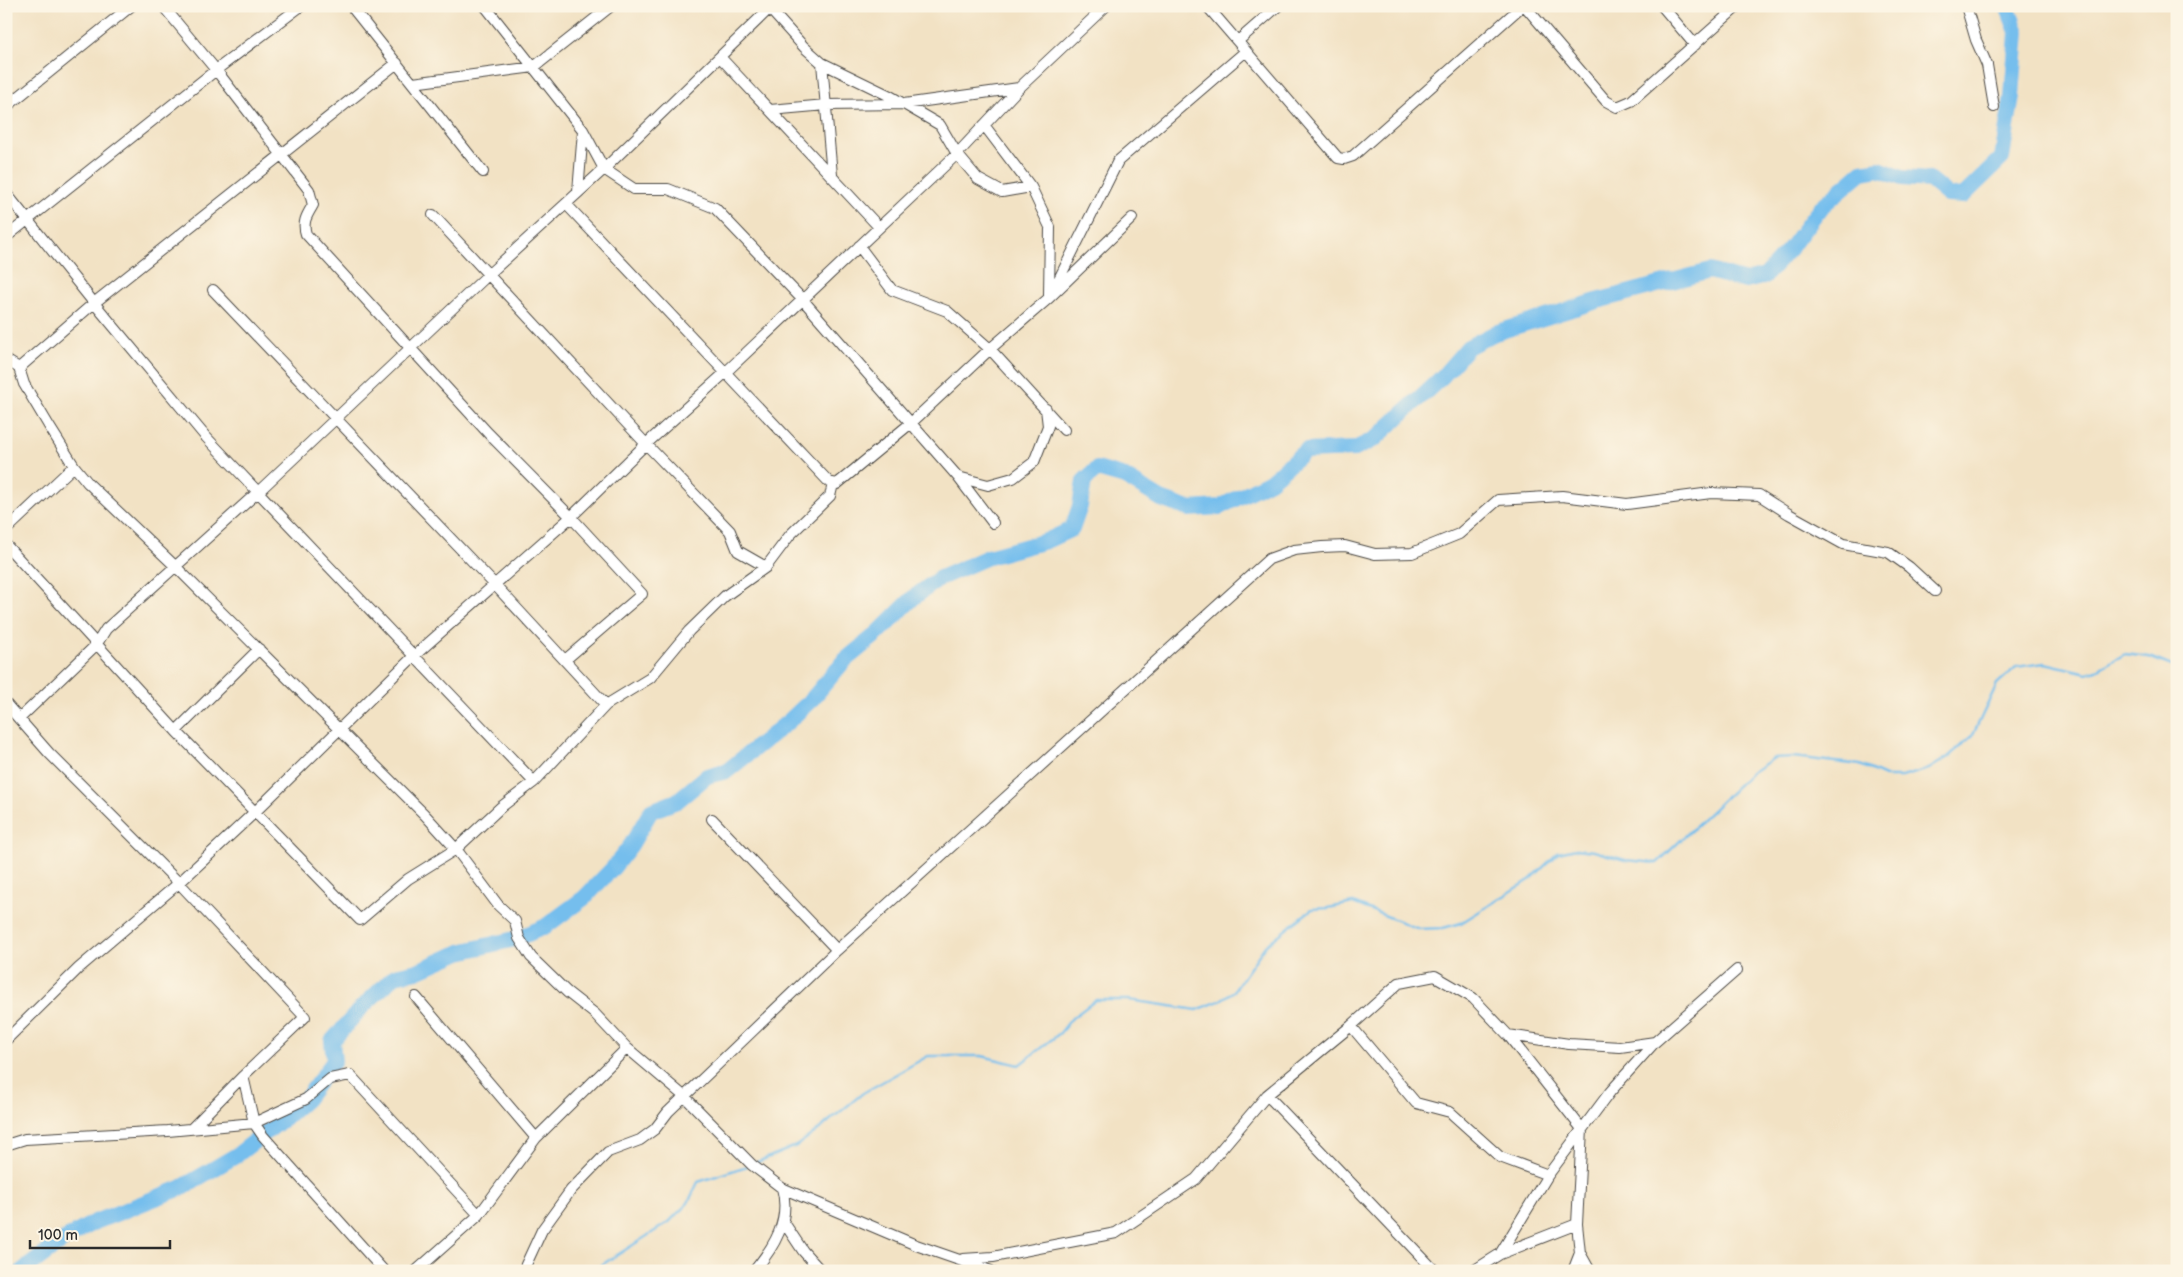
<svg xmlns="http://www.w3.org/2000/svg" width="2183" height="1277" font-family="'Balsamiq Sans',sans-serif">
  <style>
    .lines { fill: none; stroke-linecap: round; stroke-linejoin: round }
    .stream { stroke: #74beed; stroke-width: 2.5 }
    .river { stroke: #74beed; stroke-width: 16 }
    .minor-casing { stroke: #494642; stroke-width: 12 }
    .minor { stroke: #fff; stroke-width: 10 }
  </style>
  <rect width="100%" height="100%" fill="#fcf5e5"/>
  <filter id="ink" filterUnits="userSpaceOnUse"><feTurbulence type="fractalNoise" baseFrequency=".02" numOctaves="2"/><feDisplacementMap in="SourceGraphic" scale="10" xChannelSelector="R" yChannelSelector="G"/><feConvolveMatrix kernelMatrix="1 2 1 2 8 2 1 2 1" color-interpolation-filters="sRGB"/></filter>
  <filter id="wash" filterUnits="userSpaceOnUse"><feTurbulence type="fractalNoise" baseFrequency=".0096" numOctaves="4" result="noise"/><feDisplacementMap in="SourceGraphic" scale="20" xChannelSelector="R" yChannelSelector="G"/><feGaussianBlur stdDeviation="1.12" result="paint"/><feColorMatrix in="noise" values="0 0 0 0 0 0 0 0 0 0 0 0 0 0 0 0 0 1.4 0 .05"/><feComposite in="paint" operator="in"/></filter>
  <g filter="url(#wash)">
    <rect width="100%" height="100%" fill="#f2e2c4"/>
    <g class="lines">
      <path class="stream" d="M755,1163L796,1146L817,1131L863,1093L928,1056H982L1019,1065L1060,1033L1072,1018L1096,1000H1129L1197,1010L1219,1001L1234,991L1265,946L1312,909L1328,908L1353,903L1419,929L1443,928L1461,923L1531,879L1558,853L1576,849L1594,851L1625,860L1657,863L1751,773L1774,758L1793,757L1860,765L1887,777H1902L1929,769L1948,757L1973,735L1997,684L2016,667L2045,663L2087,673L2097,670L2125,654L2149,657L2177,668
        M592,1271L669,1222L688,1203L698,1182L747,1166"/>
      <path class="river" d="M22,1271L65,1239L95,1222L181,1188L237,1155L286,1117L306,1099L334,1061L332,1041L362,1007L395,976L417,971L460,952L519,938L546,926L584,898L613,868L631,845L651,811L677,801L707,776L727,771L789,721L812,699L844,661L878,633L913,598L940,578L988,557L1046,541L1072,529L1080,506L1084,481L1097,469L1125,477L1161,499L1189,509L1220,507L1270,481L1305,451L1355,449L1375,439L1442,377L1468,347L1495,333L1597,301L1710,271L1746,281L1765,276L1791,247L1820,208L1862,172L1879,169L1902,178L1930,180L1948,195L1963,196L2002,158L2012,96L2017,32L2007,6"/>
    </g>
  </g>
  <g filter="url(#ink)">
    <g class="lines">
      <g class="minor-casing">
        <path id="minor" d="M163,6L216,70L309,190L313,205C307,215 302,222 306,234L488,433L571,517L642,594L565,660
          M351,6L483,172
          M485,6L583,130L604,169L634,189H668L715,208L803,300L958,477L993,523
          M767,6L804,47L822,63L890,96L940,125L957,154L978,179L1002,192L1031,187
          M1207,6L1338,158L1344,159L1353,156L1522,6
          M1525,6L1606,101L1617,107L1631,101L1738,6
          M1662,6L1695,45
          M1966,6L1976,40L1987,65L1994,107
          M1238,41L1278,6
          M721,58L878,226
          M822,63L832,175
          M413,83L534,67L611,6
          M6,107L131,6
          M770,110L826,105L904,104L1019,88
          M984,125L1031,187L1050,227L1049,295
          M578,192L583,131
          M6,193L94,303L205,436L258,492L106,629L96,645L19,719
          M566,204L829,482L837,484L911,423L990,349L1049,298L1132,218
          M433,215L646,444L730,531L738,551L766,567
          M6,237L216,70L301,6
          M859,246L892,290L947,311L990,349L1064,430
          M1053,291L1118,161L1246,51
          M6,360L19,368L24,384L49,426L74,466L88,483L175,566L425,815L456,849L498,905L515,921L519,938L531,957L567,992L595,1014L627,1048L685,1097L752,1165L782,1188L916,1245L991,1271
          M19,368L94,303L397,63
          M958,477L988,485L1013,478L1034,462L1048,426L1046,409
          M6,530L74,466
          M6,545L176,731L360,920L408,879L456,849L501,807L534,782L606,705L496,586L213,290
          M6,704L49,753L179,883L305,1017L243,1076L254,1123L263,1136L384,1271
          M606,705L650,678L689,631L725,596L766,567L790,535L830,496L833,484
          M176,731L259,649
          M534,782L258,492L489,274L604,169L769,9
          M712,819L837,950
          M416,997L536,1138
          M1351,1026L1416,1103L1450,1112L1500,1157L1548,1175
          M1508,1035L1582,1129L1577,1224L1580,1253L1590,1271
          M6,1040L79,968L179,883L256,811L415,655L571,517L646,444L726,372L957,154L1019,88L1106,6
          M1267,1095L1435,1271
          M192,1128L243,1076
          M6,1145L25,1139L168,1131L254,1123L306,1099L330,1079L350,1075L479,1215
          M783,1221L803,1251L821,1271
          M1500,1254L1548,1175L1610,1092L1655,1042
          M963,1259L993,1257L1116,1233L1196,1179L1267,1095L1351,1026L1399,983L1435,976L1473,998L1508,1035L1569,1044L1620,1047L1655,1042L1737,970
          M416,1271L479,1215L536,1138L627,1048
          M523,1271L542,1230L571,1190L608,1152L640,1140L655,1129L668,1112L837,950L1269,559L1294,550L1322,547L1345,546L1375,554L1412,553L1459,534L1498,500L1562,496L1627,504L1711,493L1759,495L1789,514L1843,544L1888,552L1909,567L1935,591
          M754,1271C774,1247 791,1220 782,1188
          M1473,1271L1500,1254L1577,1224
          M1573,1271L1580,1253"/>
      </g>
      <use href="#minor" class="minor"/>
    </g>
  </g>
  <rect width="2183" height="1277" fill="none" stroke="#fcf5e5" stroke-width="25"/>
  <path d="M30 1240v8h140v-8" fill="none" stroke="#2b2b2b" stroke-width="2.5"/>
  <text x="38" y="1240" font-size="15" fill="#2b2b2b" stroke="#fcf5e5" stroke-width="4" paint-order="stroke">100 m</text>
</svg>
